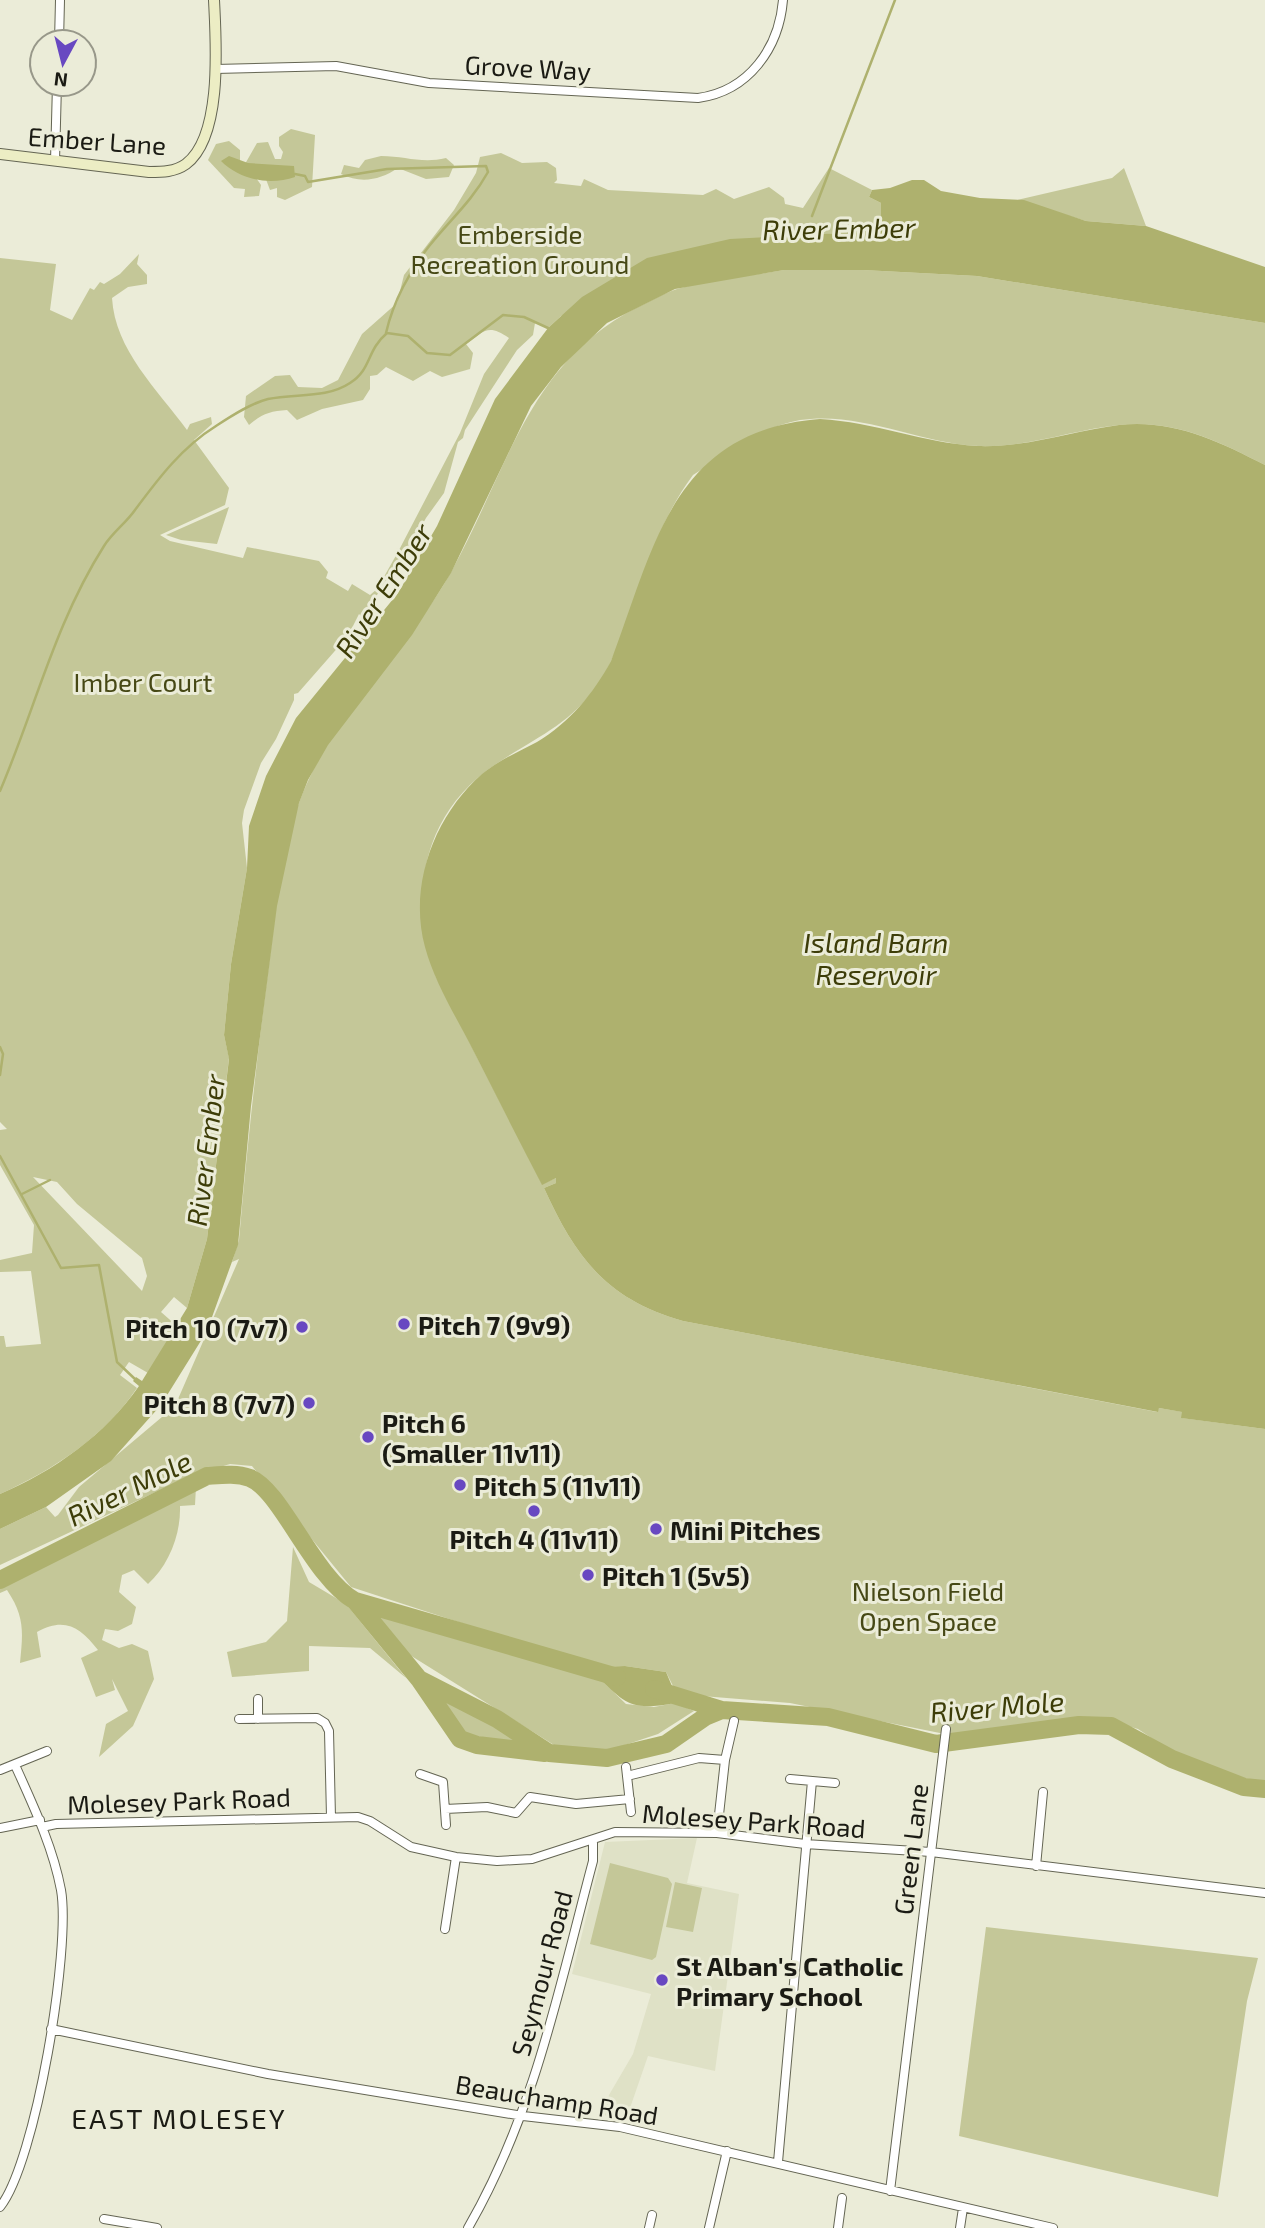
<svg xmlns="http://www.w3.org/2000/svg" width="1265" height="2228" font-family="'Exo 2',sans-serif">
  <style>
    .built { fill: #dfe1c6 }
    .green { fill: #c4c798; fill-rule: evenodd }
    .water { fill: #aeb16e }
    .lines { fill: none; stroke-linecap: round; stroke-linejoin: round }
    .stream { stroke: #aeb16e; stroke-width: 2.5 }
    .river { stroke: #aeb16e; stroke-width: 18 }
    .minor-casing { stroke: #646553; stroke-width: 10 }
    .secondary-casing { stroke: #646553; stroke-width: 12 }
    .minor { stroke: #fff; stroke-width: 8 }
    .secondary { stroke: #ecedc4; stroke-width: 10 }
    .poi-dot { fill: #6848c1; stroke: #ebecd8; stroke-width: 2.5 }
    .labels { text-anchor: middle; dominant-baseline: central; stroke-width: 6; stroke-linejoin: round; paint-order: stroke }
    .street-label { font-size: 26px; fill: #1b1b14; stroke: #ebecd8 }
    .park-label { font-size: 26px; fill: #464815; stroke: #ebecd8 }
    .poi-label { font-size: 26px; font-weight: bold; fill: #1b1b14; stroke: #ebecd8; text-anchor: start }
    .water-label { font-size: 28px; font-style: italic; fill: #3d3d08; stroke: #ebecd8 }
    .neighbourhood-label { font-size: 28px; letter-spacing: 2px; fill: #1b1b14; stroke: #ebecd8 }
  </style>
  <rect width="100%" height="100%" fill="#ebecd8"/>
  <path class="built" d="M697,1838L687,1883L739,1894L715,2071L648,2056L630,2108L619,2106L616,2117L603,2115L609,2095L633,2054L651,1994L572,1974L605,1842Z"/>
  <path class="green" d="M291,129L315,135L312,187L285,200L277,197V188L270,190L261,166L252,172L261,185L259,196L244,197L245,189L234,188L208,160L216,144L229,141L240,150V161L245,164L257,143L268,142L275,159H281L283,152L279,146V137Z
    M501,153L522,163L547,162L556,168L557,180L554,183L581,186L584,179L608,190L703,195L716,189L734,199L769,187L784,198L785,204L803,208L829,168L872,190L869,197L881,203V217L862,232L793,236L561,316L548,328L535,323L533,335L517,350L465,430L463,438L458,442L444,493L426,518L402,562L361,616L359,614L348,636L298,693L294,694V700L276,739L261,763L244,810L242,823L247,868L231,964L224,1035L229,1058L207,1239L187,1308L174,1297L161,1312L177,1326L148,1373L129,1362L120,1375L137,1388C104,1437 53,1470 0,1494V1336H4L6,1347L41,1344L31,1271L0,1272V1260L32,1253L34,1225L0,1165V1130L7,1129L0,1122V258L56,264L50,310L72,320L90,288L94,290L100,282L104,284L120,274L139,254L137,264L147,275V284L128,287L112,298C115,350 157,389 187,430L190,424L211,417L212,424L194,440L229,488L225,505L160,535L170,541L243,558L247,547L319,561L328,572L326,578L348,591L352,584L370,595L377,589L398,552L460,433L484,374L509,338C488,323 484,331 466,344L473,353L470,369L442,377L430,371L413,381L386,367L377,375L370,376V389L363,400L322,409L297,420L287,410C270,411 262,414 249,425L244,417L246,396L275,376L290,375L298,387L322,388L338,380L362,334L397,303L404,275L454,210L476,173L480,157ZM33,1177L57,1182L77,1204L142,1258L147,1276L142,1291Z
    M381,156C405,156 422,164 446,158L454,165L449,177L426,179L398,168C380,180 361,184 341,174L344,165L359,168L365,160Z
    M1124,168L1146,226L1086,221L1017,200L1112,178Z
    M784,270H863L977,276L1265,323V465C1218,441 1174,419 1119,425C1072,430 1026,448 978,446C919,443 860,411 800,420C760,427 727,454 693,475C660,519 644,574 625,625C618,645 611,665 599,683C569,726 536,737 496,764C421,814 408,898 436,977L542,1184L556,1178V1183L544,1188C576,1258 606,1299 683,1321L1157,1412L1159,1408L1183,1412L1182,1418L1265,1429V1782L1224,1774L1180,1757L1138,1729L1098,1717L1067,1723L945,1734L790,1703L702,1696L674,1688L666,1672L625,1666L597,1667L351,1587L252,1466L230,1464L190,1476L0,1565V1529L46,1507L55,1517L58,1515L79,1487L175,1406L239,1259L232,1262L239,1240C247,1148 257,1056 269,964C277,904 282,836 308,781C343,704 410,646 451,572C507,472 528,362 638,307C651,301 664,293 677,289C711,279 749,276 784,270Z
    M229,507L217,544L181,540L166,535Z
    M196,1487L195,1505L180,1506C181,1534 169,1565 148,1584L134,1570L122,1575L119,1592L136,1607L132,1624L118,1631L105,1629L102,1640L119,1648L132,1644L148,1651L154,1679L133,1726L99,1757L106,1724L128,1711L112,1679L115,1690L96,1697L81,1658L98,1650C81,1628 65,1616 37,1632L41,1657L20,1663C23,1632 25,1617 7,1590L0,1593V1588Z
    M293,1547L309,1582L346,1604L406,1678L370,1648L309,1646V1671L232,1677L227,1652L266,1642L287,1621Z
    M371,1611L403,1624L453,1634L596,1675L626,1704L654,1707L675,1703L694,1711L658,1734L619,1747L594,1752L554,1745L397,1647Z
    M433,1691L529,1745L465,1734Z
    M610,1863L668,1878L672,1884L656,1957L652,1960L590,1944Z
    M675,1882L702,1888L693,1932L666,1927Z
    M986,1927L1258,1958L1247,2001L1218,2197L959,2136Z"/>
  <path class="water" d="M229,156L248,163L294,166L295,177C270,186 240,180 221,161Z
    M912,180H924L941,191L980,198L1024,200L1086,221L1146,226L1265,267V323L977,276L863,270H784L675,289L607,323L561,367L531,406L451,573L412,635L328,745L308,780L299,803L277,906L251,1106L238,1245L207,1331L161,1405L111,1461L46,1507L0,1529V1494C54,1471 105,1435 139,1386L133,1381L136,1377L142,1381L187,1308L207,1239L229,1059L224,1035L231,964L247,868L249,826L266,776L296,718L398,593L437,526L495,399L548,328L582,297L647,258L730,239L862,232L881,217V203L869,197L872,190L890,188Z
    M820,419C874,422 924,443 977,446C1026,448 1072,431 1119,425C1173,419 1218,441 1265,465V1429L1181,1418L1182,1412L1159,1408L1158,1412L683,1321C606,1299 576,1258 544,1188L556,1183V1178L542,1185C519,1141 497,1097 474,1052C457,1018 435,984 425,947C408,885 435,815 482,774C499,760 518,752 537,742C570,722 593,694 611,661C655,545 673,430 820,419Z
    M625,1666L666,1672L677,1698L675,1703C632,1711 626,1705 596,1675L597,1667Z"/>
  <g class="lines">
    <path class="stream" d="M295,174L305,176L308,182L387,169L486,166L488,172C472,201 450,220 430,245C410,270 393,302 386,333
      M812,216L895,0
      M0,791C35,709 55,623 104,546C112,533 126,523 135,510C158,479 182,447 216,426C230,417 251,403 268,399C295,393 326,399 350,383C372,369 366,351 387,333L408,336L427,353L450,355L503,315L524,317L548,328
      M0,1047L3,1054L0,1075
      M0,1156L61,1268L99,1265L117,1362L136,1380
      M22,1194L50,1180"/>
    <path class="river" d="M0,1580L207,1476C221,1475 236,1473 250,1478C281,1490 313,1577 355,1601L617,1677
      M355,1601L419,1679L497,1719L549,1753L607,1758L666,1744L705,1717L722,1710
      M419,1679L460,1739L477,1745L545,1753
      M654,1689L722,1710L828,1717L936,1744L1079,1725L1111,1726L1172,1759L1244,1787L1265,1789"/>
    <g class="minor-casing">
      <path id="minor" d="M59,42L60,0
        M215,69L336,66L429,83L698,98C749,91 779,48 783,0
        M55,161L57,84
        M258,1699V1719
        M239,1719L317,1718L325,1723L329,1731L331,1817
        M626,1767L631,1812
        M0,1770L47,1751
        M420,1774L443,1782L446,1825
        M627,1776L699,1758L725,1760
        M790,1779L835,1783
        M445,1809L487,1807L516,1813L530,1797L576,1804L630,1799
        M42,1827L56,1824L358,1817L370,1821L411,1847L456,1857L497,1861L532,1859L615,1832L717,1833L805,1844L931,1852L1265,1893
        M0,1828L40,1820
        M717,1833L725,1760L734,1721
        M1036,1866L1043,1792
        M445,1929L456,1857
        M51,2029L268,2074L523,2116L620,2127L1053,2228
        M778,2162L812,1781
        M890,2191L946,1729
        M0,2207C36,2162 71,1948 61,1890C53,1847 33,1805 15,1765
        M104,2219L157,2228
        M468,2228C535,2112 559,1988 593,1861V1841
        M649,2228L652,2215
        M709,2228L727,2151
        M838,2228L842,2198
        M960,2228L963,2208"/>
    </g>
    <g class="secondary-casing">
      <path id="secondary" d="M0,154L149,172C162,172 175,172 186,164C223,136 216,42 214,0"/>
    </g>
    <use href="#minor" class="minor"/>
    <use href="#secondary" class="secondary"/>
  </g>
  <g class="poi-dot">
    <circle cx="404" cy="1324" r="7"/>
    <circle cx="302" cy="1327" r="7"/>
    <circle cx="309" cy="1403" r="7"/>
    <circle cx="368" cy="1437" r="7"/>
    <circle cx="460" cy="1485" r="7"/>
    <circle cx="534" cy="1511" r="7"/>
    <circle cx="656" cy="1529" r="7"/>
    <circle cx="588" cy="1575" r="7"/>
    <circle cx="662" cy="1980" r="7"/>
  </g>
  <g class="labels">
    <g class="street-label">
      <text transform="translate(528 67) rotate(3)">Grove Way</text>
      <text transform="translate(97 140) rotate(4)">Ember Lane</text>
      <text transform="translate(179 1800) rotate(-2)">Molesey Park Road</text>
      <text transform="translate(754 1820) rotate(4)">Molesey Park Road</text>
      <text transform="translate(910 1849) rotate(-83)">Green Lane</text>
      <text transform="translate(541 1973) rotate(-75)">Seymour Road</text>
      <text transform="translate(557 2099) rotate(9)">Beauchamp Road</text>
    </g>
    <g class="park-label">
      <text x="520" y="233">Emberside<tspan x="520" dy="30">Recreation Ground</tspan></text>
      <text x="143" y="681">Imber Court</text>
      <text x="928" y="1590">Nielson Field<tspan x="928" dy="30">Open Space</tspan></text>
    </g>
    <g class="poi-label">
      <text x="418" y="1324">Pitch 7 (9v9)</text>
      <text x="288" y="1327" text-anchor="end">Pitch 10 (7v7)</text>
      <text x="295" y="1403" text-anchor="end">Pitch 8 (7v7)</text>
      <text x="382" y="1422">Pitch 6<tspan x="382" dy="30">(Smaller 11v11)</tspan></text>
      <text x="474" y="1485">Pitch 5 (11v11)</text>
      <text x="670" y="1529">Mini Pitches</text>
      <text x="534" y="1538" text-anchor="middle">Pitch 4 (11v11)</text>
      <text x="602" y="1575">Pitch 1 (5v5)</text>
      <text x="676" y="1965">St Alban's Catholic<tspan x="676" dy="30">Primary School</tspan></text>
    </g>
    <g class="water-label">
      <text transform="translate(839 228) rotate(-1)">River Ember</text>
      <text transform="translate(383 590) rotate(-57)">River Ember</text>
      <text x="876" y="942">Island Barn<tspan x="876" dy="32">Reservoir</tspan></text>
      <text transform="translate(205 1150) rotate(-83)">River Ember</text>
      <text transform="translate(129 1488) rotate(-26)">River Mole</text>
      <text transform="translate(997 1706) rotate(-5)">River Mole</text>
    </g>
    <g class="neighbourhood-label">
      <text x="179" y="2118">EAST MOLESEY</text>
    </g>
  </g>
  <g transform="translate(63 63) rotate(187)"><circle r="33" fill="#ebecd8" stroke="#98988a" stroke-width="2"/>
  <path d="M0-5L12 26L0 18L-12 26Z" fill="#6848c1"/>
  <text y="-10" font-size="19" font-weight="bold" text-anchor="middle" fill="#1b1b14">N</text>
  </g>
</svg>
